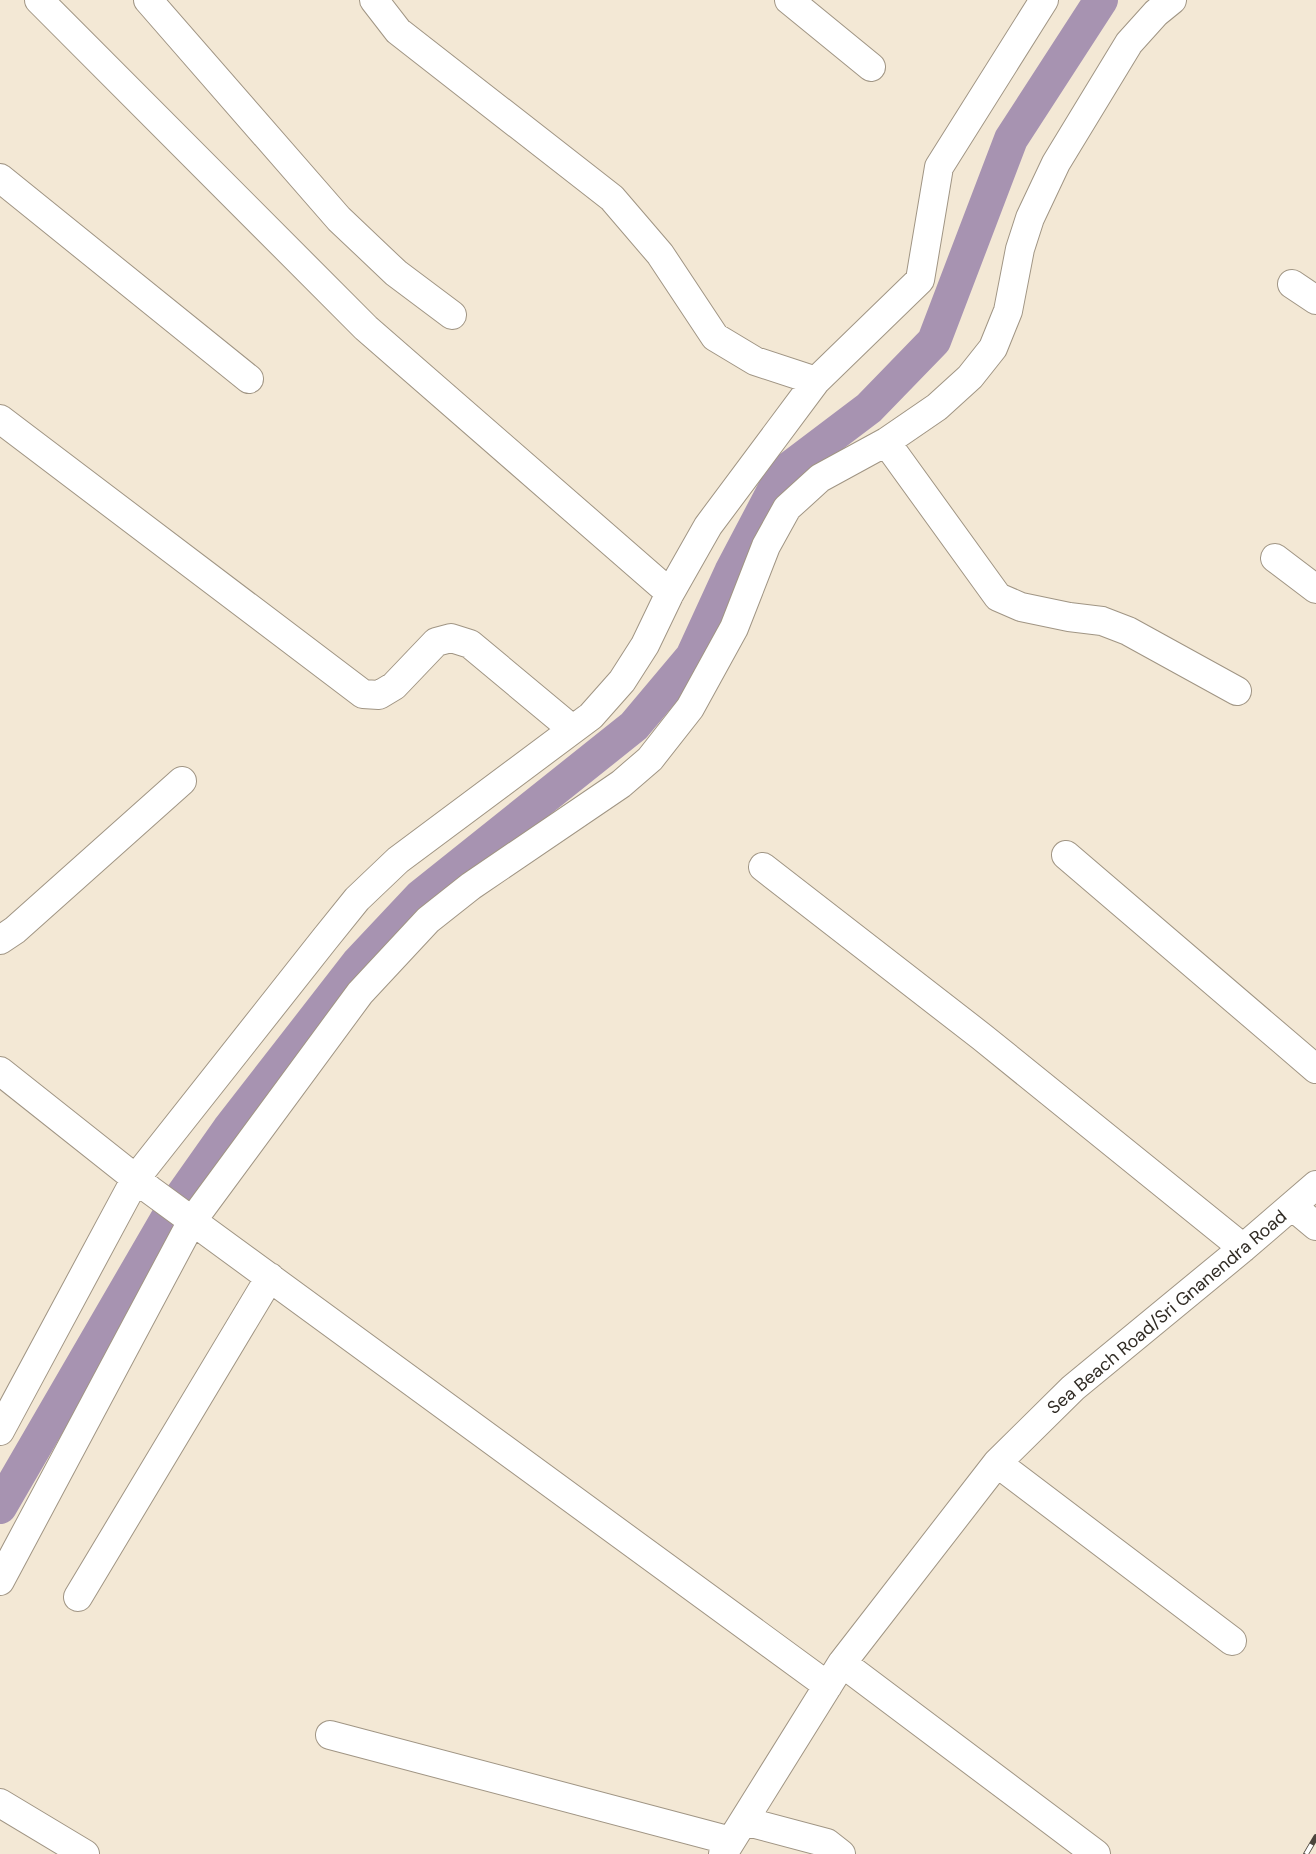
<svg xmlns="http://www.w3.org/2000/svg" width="1316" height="1854" font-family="'DM Sans',sans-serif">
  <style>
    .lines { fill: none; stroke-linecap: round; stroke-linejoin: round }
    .canal { stroke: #a793b1; stroke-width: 34 }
    .minor-casing { stroke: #a09584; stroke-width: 30 }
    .minor { stroke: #fff; stroke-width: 28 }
    .rail-casing { stroke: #4b453c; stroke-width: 5.5 }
    .rail { stroke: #fff; stroke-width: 4; stroke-dasharray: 11; stroke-linecap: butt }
    .labels { text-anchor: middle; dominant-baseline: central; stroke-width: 4.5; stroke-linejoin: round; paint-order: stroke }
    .street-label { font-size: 18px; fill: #302b24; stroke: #fff }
  </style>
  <rect width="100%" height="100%" fill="#f3e8d5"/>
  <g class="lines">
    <path class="canal" d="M0,1507L174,1207L229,1129L358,963L421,896L634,726L692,657L731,572L783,473L869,408L934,341L1011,139L1101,0"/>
    <g class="minor-casing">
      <path id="minor" d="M39,0L366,328L670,593
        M148,0L339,219L396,273L452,315
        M374,0L398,31L612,198L660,254L715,337L755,361L816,381
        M789,0L871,67
        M0,178L249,379
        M1292,284L1316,300
        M0,419L363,694L379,695L394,686L436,642L451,638L470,644L572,729
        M886,442L998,597L1021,607L1069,617L1102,621L1128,631L1237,691
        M1275,558L1316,589
        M1066,855L1316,1069
        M763,867L982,1037L1243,1248
        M0,940L15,930L182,781
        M0,1071L150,1190L828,1686
        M1292,1206L1316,1226
        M0,1431L136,1178L324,940L357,899L398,860L591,716L622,681L645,645L670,593L708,526L816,381L920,280L939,167L1044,0
        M997,1463L1232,1641
        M0,1581L192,1221L360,993L428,920L471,886L621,784L650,759L690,708L734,628L766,546L787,508L820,478L886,442L937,407L970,377L993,348L1008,311L1020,249L1030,218L1056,163L1129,43L1156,13L1172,0
        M78,1597L270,1277
        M842,1663L1096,1854
        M330,1735L731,1841
        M0,1803L85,1854
        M744,1821L827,1843L841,1854
        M723,1854L842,1663L997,1463L1073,1388L1243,1248L1316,1185"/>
    </g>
    <use href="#minor" class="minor"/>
    <g class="rail-casing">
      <path id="rail" d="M1306,1854L1316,1837"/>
    </g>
    <use href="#rail" class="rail"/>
  </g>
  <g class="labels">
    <g class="street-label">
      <text transform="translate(1167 1312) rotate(-40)">Sea Beach Road/Sri Gnanendra Road</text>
    </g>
  </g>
</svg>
